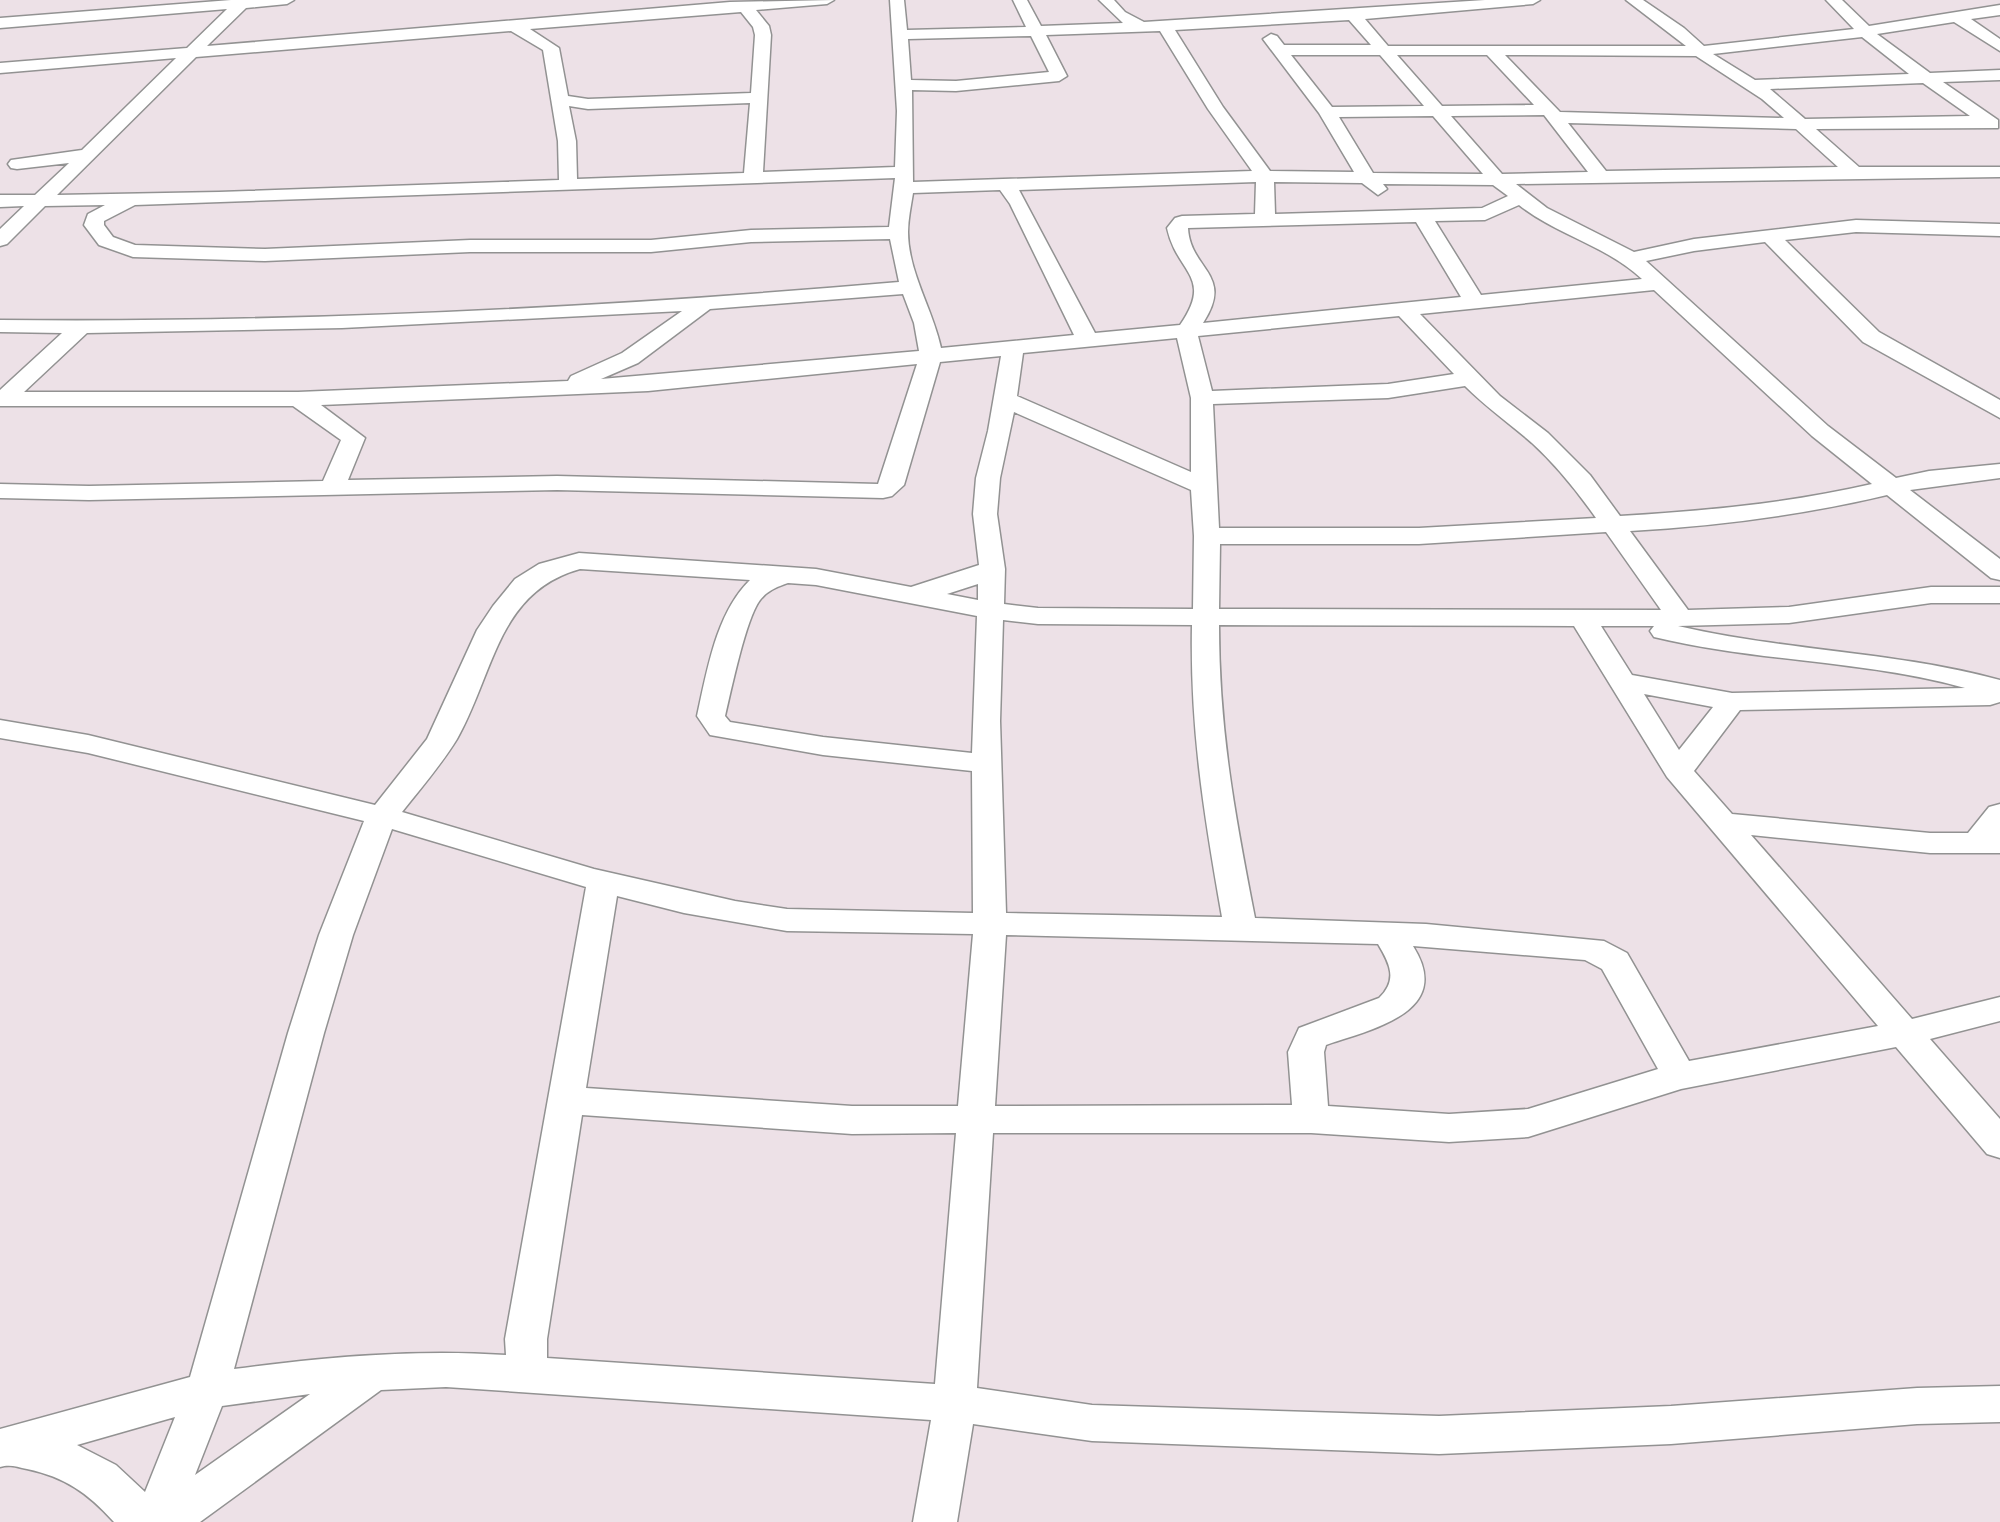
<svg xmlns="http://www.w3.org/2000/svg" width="2000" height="1522" font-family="'IBM Plex Sans',sans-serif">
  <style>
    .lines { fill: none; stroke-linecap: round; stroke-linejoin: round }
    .street-casing { stroke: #929292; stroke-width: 3 }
    .street { fill: #fff; fill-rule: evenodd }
  </style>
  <rect width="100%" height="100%" fill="#ede1e7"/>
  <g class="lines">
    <g class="street-casing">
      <path id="street" d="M231,0H294L287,4L246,8L207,46L730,2L834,0L827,4L756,10L769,26L771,35L763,172L895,167L897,111L890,0H904L907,30L1026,27L1013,0H1027L1041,26L1123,23L1099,0H1114L1125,12L1144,22L1485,0H1540L1533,4L1365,19L1388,46H1686L1626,0H1643L1684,28L1704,46L1854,29L1826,0H1842L1869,26L2000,5V15L1971,19L2000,39V51L1954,22L1877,34L1930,73L2000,70V80L1943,82L1998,120V128L1816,129L1859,167H2000V177L1516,184L1547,208L1634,252L1694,239L1856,220L2000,224V236L1856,232L1785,240L1879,332L2000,400V418L1863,342L1765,242L1694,251L1646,261L1828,426L1896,478L1929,471L2000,464V478L1910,490L2000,559V580L1991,578L1887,495C1803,515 1716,526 1630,531L1688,610L1789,607L1931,587H2000V603H1931L1789,623L1678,626C1785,651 1894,651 2000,680V702L1990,705L1740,710L1694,771L1732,814L1930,833H1968L1989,807L2000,804V853H1930L1751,835L1912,1019L2000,997V1021L1930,1039L2000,1119V1158L1987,1154L1896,1047L1681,1089L1528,1137L1449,1142L1311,1133H993L977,1388L1092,1405L1439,1416L1671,1406L1917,1388L2000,1386V1422L1917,1424L1671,1444L1439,1454L1092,1441L973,1424L957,1522H913L931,1420L446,1387L381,1390L200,1522H114C88,1493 65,1477 27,1469C17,1467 10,1464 0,1467V1429L190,1377L288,1033L319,935L364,821L88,753L0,738V720L88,735L375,805L427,739L477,630L493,606L515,579L539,564L579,553L816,569L911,587L979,565L973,514L976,478L988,431L1001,356L940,362L904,485L892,496L883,498L557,490L89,500L0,498V484L89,486L323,481L341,440L293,406H0V390L62,333L0,332V320C300,323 600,308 899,282L890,239L751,242L651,252H470L265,261L133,257L99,245L84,225L88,214L105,205L45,206L7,244L0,246V229L24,206L0,207V195H35L69,163L17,169L11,168L8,164L11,160L82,150L176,58L0,73V63L187,48L227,9L0,28V18ZM741,12L753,27L755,35L751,93L588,99L568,96L559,48L530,29ZM1349,20L1371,45H1284L1277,36L1271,34L1263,39L1319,113L1354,172L1270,171L1223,107L1175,30ZM511,31L543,50L558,141L559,180L219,192L57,195L196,57ZM1160,31L1208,109L1252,171L913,182L912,90L956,91L1059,81L1067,76L1046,35ZM1031,36L1049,72L956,81L911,80L908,39ZM1862,37L1909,74L1755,80L1713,54ZM1291,55H1380L1424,106L1332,107ZM1397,55H1487L1534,105L1442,106ZM1505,55L1696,56L1762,99L1784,118L1560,112ZM1923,83L1970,116L1805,119L1770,89ZM750,103L744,173L577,179L576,141L569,106L588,109ZM1544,115L1588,172L1502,174L1451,116ZM1433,116L1483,174L1373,173L1339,117ZM1568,123L1796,129L1838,167L1606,171ZM895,178L889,227L751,230L651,240H470L265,249L135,245L113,237L104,225V221L135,205ZM1256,182L1255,214L1182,216L1175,218L1167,228C1177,274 1214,276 1180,325L1095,333L1019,190ZM1274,182L1362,183L1378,195L1387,189L1383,184L1493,185L1508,196L1482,208L1275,214ZM1000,190L1010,204L1074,335L941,348C933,310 908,272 908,232C908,219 911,206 913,193ZM1519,205C1557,235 1607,246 1642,279L1481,295L1435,221L1485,220ZM1416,222L1461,297L1203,323C1235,274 1190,270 1188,228ZM1654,290L1812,436L1872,484C1790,503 1704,511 1620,516L1590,475L1548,433L1500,396L1420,314ZM903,294L914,323L919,351L601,379L638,363L710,309ZM682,311L622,353L571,376L568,381L298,392H24L87,333L342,328ZM1399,316L1454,374L1388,384L1212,391L1198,336ZM1177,338L1191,398V472L1017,396L1023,353ZM917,364L878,484L557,476L348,480L365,438L321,405L648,391ZM1465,386C1486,407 1509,423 1532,443C1556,465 1577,491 1596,518L1419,528H1219L1213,404L1388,398ZM1014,412L1191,490L1194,536L1193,609L1038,608L1004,604L1005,569L997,514L1000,478ZM1606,532L1661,610L1219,609L1220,544H1419ZM580,569L750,580C716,613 707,671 697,716L710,735L823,755L972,771L973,913L787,909L735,901L594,869L402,812C421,788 441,765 457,739C494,674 497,592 580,569ZM788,583L816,585L977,616L972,753L823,737L730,722L725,716C731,691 746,618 760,600C768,590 777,587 788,583ZM978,584V600L947,594ZM1003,620L1038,624L1192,625C1190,729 1204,815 1222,917L1006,913L1000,721ZM1219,625L1574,626L1667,777L1878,1026L1689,1061L1627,953L1604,941L1426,924L1255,918C1235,816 1219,730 1219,625ZM1601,626H1654L1650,631L1654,637C1757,662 1864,660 1965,688L1732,693L1632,675ZM1644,694L1713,707L1679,750ZM392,829L586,887L505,1339L506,1355C414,1349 325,1357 234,1369L324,1033L353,935ZM617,896L684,913L787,931L973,934L958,1106H852L586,1088ZM1006,935L1378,944C1390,964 1398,980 1379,998L1299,1028L1288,1052L1292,1105L995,1106ZM1413,946L1585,960L1602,969L1658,1069L1528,1109L1449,1114L1328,1106L1324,1052L1326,1045C1372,1029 1455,1012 1413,946ZM582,1115L852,1134L956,1133L935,1384L547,1358V1339ZM310,1394L195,1475L222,1406ZM175,1417L145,1492L116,1465L77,1445Z"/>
    </g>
    <use href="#street" class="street"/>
  </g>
</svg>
